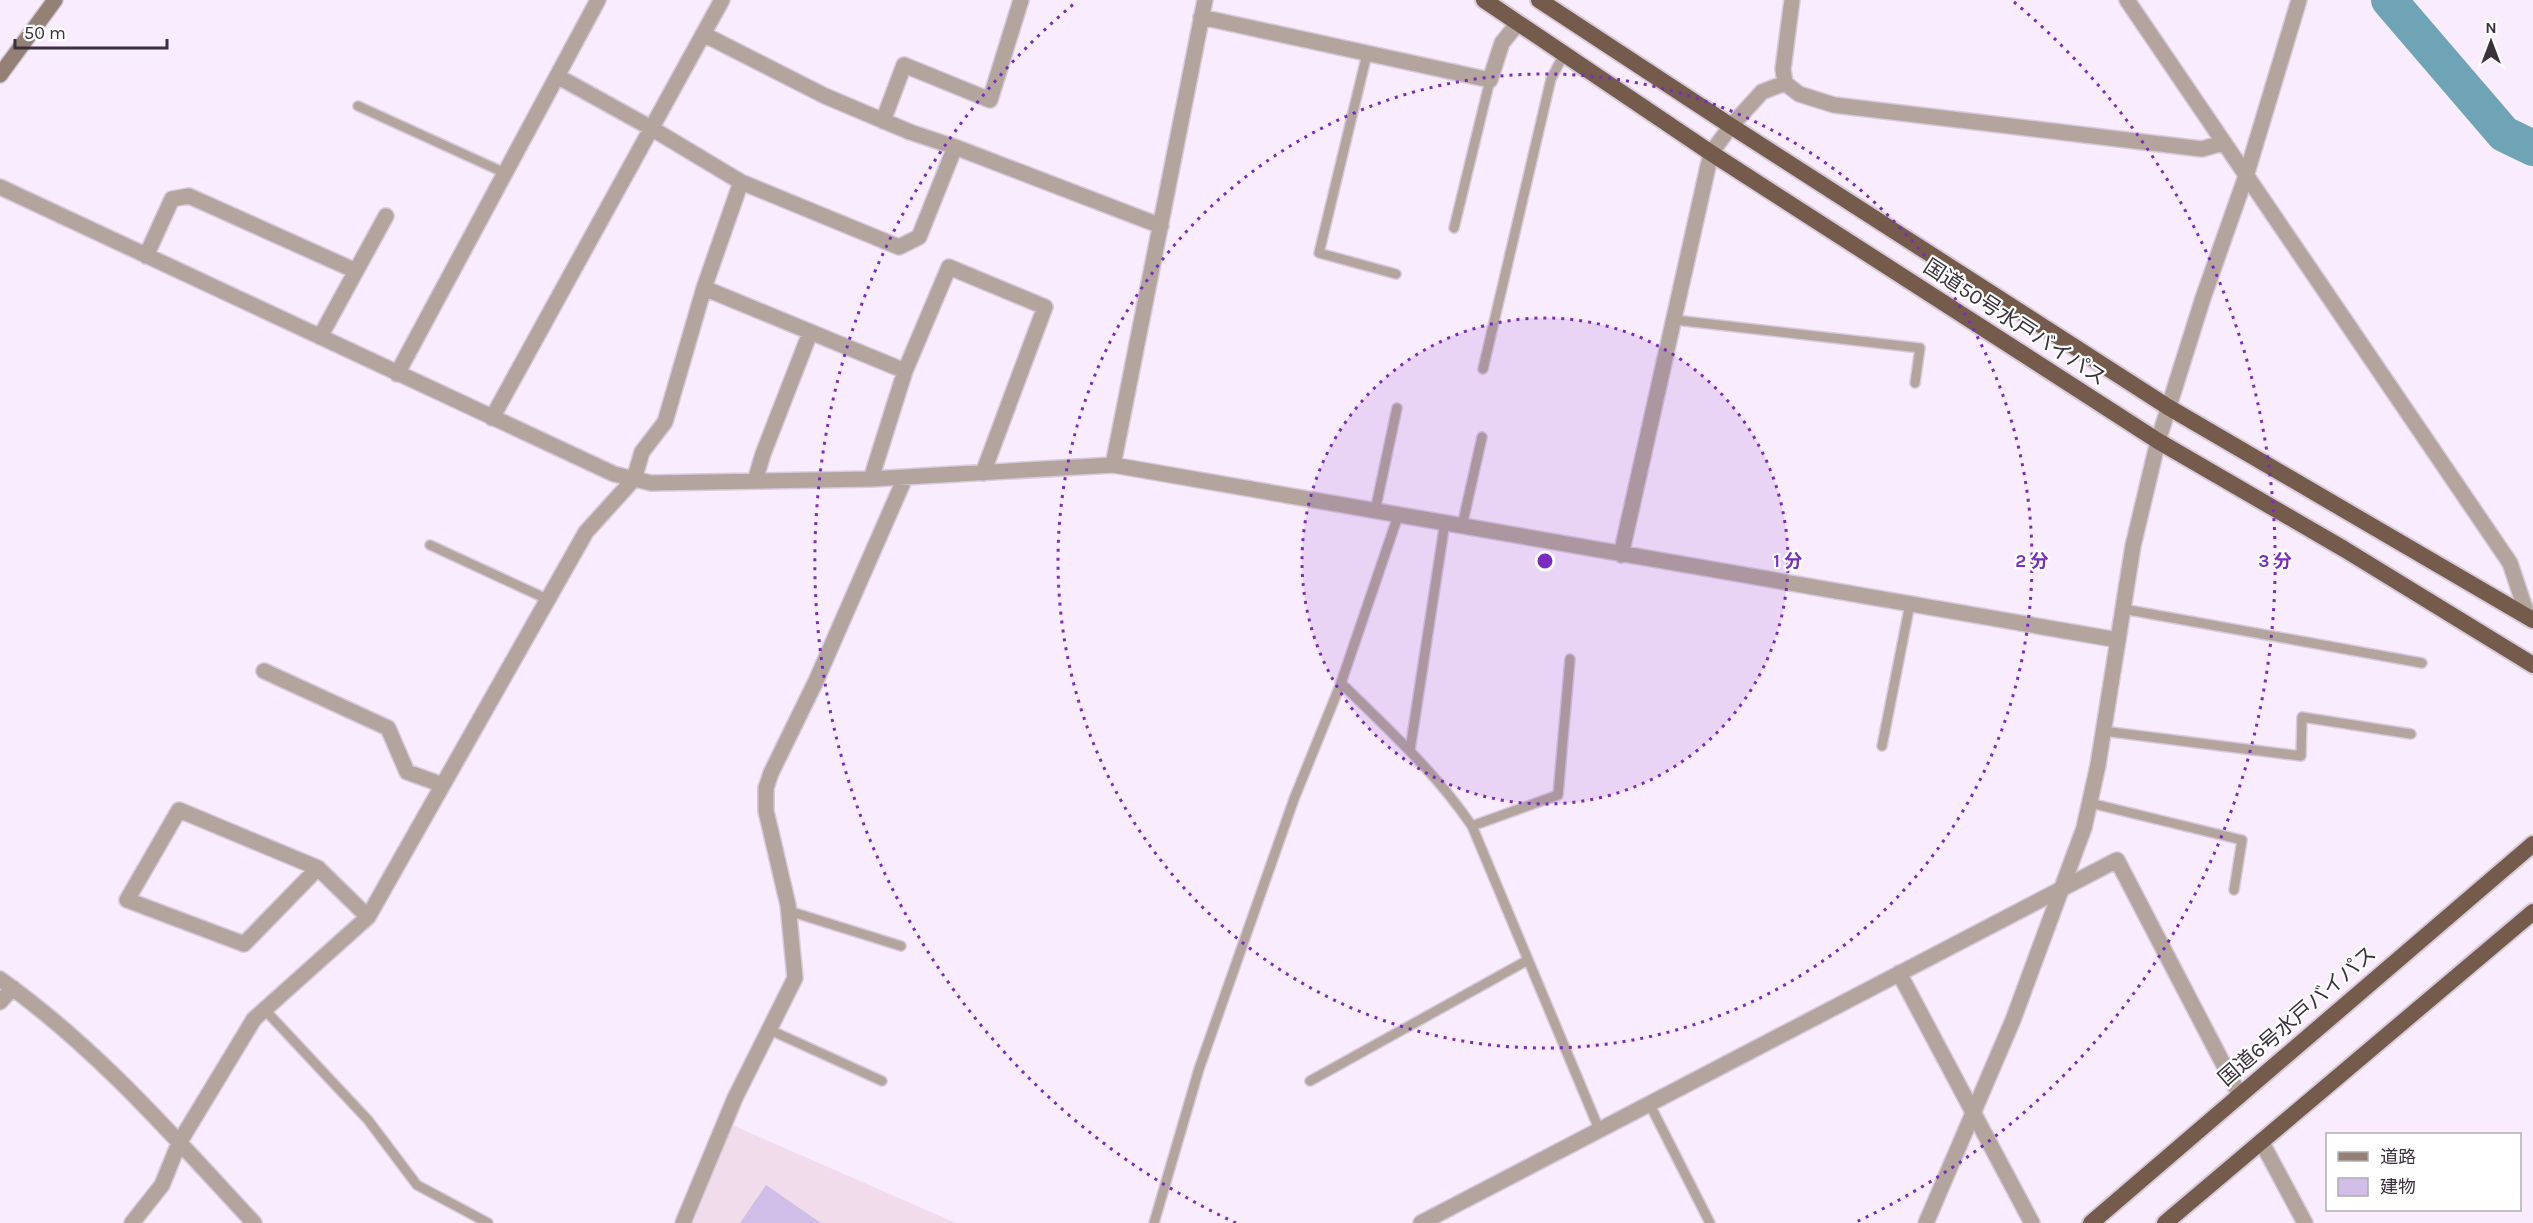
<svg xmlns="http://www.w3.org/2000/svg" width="2533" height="1223" font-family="Karla,'Noto Sans JP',sans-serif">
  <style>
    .medical { fill: #f1dceb }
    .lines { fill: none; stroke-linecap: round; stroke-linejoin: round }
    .river { stroke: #6ea4b6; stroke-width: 36 }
    .building { fill: #d0bde8 }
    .service-casing { stroke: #d6cadb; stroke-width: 12 }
    .minor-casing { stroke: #d6cadb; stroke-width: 18 }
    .tertiary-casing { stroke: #d6cadb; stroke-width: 18 }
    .secondary-casing { stroke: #d6cadb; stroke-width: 18 }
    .trunk-casing { stroke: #d6cadb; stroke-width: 20 }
    .service { stroke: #b3a59d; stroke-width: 9 }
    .minor { stroke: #b3a59d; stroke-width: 15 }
    .tertiary { stroke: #b3a59d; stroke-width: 15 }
    .secondary { stroke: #948074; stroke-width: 15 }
    .trunk { stroke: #745b4b; stroke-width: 16 }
    .ring { fill: none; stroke: #7b2cbf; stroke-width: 3; stroke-dasharray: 3 6 }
    .labels { text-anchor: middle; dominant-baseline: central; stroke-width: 4.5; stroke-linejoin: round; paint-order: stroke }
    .street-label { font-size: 21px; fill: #39313c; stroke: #fff }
    .centre { fill: #7b2cbf; stroke: #fff; stroke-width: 3 }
    .ring-label { font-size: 18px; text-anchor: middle; font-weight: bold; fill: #7b2cbf; stroke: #fff; stroke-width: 4.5; stroke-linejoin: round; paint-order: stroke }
  </style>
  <rect width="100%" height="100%" fill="#f9ecfe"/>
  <path class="medical" d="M732,1125L956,1223H693Z"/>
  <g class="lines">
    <path class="river" d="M2389,0L2504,134L2533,148"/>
  </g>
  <path class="building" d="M766,1185L821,1223H740Z"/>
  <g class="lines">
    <g class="service-casing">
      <path id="service" d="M1367,54L1319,253L1396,274
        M358,106L505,173
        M1454,228L1490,80
        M1675,320L1920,348L1915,383
        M1483,369L1551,79L1564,54
        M1375,511L1397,408
        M1462,526L1482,437
        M430,545L549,600
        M2123,609L2422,663
        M1341,683C1388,729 1436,773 1472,826L1599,1129
        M2103,731L2301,756L2302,717L2411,734
        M1882,746L1910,604
        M1410,750L1445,522
        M2090,803L2242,840L2234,890
        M1472,826L1558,795L1570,659
        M789,911L901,946
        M264,1009L368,1120L417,1185L488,1223
        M770,1030L882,1081
        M1310,1081L1528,960
        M1650,1105L1710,1223
        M1154,1223L1199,1069L1294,799L1341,683L1398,516"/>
    </g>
    <g class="minor-casing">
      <path id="minor" d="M1792,0L1783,69L1785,83L1799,94L1834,105L2202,149L2223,143
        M2127,0L2510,563L2528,617
        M1201,17L1490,80L1502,43L1518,23
        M703,34L825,96L910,132L955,147L1161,226
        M557,76L651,128L741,182L899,247L919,237L955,147
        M883,121L904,65L990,100L1021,0
        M0,187L614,474L651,483L871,479L1113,465L2118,640
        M146,256L172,199L189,196L356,271
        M704,288L905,371
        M320,337L386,216
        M397,374L598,0
        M492,418L722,0
        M1113,465L1205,0
        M871,479L905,371L949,267L1045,307L983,473
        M755,481L763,454L810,333
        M1621,555L1711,153L1731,126L1762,92L1785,83
        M264,671L388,728L407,772L443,785
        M318,868L244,944L127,900L179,810L318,868L368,917
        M1899,973L2032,1223
        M0,979C96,1047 174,1137 254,1223
        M0,1002L13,988
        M2261,1141L2305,1223
        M132,1223L162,1185L179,1143L254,1019L368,917L586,532L634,479L642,452L665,422L704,288L741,182
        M683,1223L735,1098L795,978L788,905L766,811V788L771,773L816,681L905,478
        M1421,1223L2117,860L2240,1096"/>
    </g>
    <g class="tertiary-casing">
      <path id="tertiary" d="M1926,1223L2013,1020L2084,828L2098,765L2133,546L2158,441L2203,298L2246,176L2299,0"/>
    </g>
    <g class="secondary-casing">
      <path id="secondary" d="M0,75L55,0"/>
    </g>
    <g class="trunk-casing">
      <path id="trunk" d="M1484,0L1711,153L2158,441L2344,549L2533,665
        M1539,0L1731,126L2168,407L2533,620
        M2091,1223L2533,844
        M2165,1223L2533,912"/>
    </g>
    <use href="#service" class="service"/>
    <use href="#minor" class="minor"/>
    <use href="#tertiary" class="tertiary"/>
    <use href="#secondary" class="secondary"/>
    <use href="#trunk" class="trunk"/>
  </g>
  <circle cx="1545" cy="561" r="243" fill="#7b2cbf" fill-opacity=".12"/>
  <g class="ring">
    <circle cx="1545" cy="561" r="243"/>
    <circle cx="1545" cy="561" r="487"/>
    <path d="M1236 1223A730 730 0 0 1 1076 2M2014 2A730 730 0 0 1 1854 1223"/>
  </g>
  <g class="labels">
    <g class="street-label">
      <text transform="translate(2015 322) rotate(33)">国道50号水戸バイパス</text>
      <text transform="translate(2297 1016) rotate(-41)">国道6号水戸バイパス</text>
    </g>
  </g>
  <circle cx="1545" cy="561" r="9" class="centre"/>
  <g class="ring-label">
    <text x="1788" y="567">1 分</text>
    <text x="2032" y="567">2 分</text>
    <text x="2275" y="567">3 分</text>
  </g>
  <rect x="2326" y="1133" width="195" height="78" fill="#ffffff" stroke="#b0adb1" stroke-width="1.5"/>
  <rect x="2338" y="1152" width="30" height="9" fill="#948074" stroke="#b0adb1" stroke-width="1.5"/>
  <text x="2380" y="1163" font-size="18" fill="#39313c">道路</text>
  <rect x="2338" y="1178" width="30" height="18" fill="#d0bde8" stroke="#b0adb1" stroke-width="1.5"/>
  <text x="2380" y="1193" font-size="18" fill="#39313c">建物</text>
  <g transform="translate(2491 42)" stroke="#ffffff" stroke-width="4.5" paint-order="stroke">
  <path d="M0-4.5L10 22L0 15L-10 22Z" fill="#39313c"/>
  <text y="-9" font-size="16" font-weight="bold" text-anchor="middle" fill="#39313c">N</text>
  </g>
  <path d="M15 39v9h152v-9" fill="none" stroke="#39313c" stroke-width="3"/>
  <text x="24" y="39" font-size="18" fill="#39313c" stroke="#ffffff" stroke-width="4.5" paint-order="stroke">50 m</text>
</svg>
